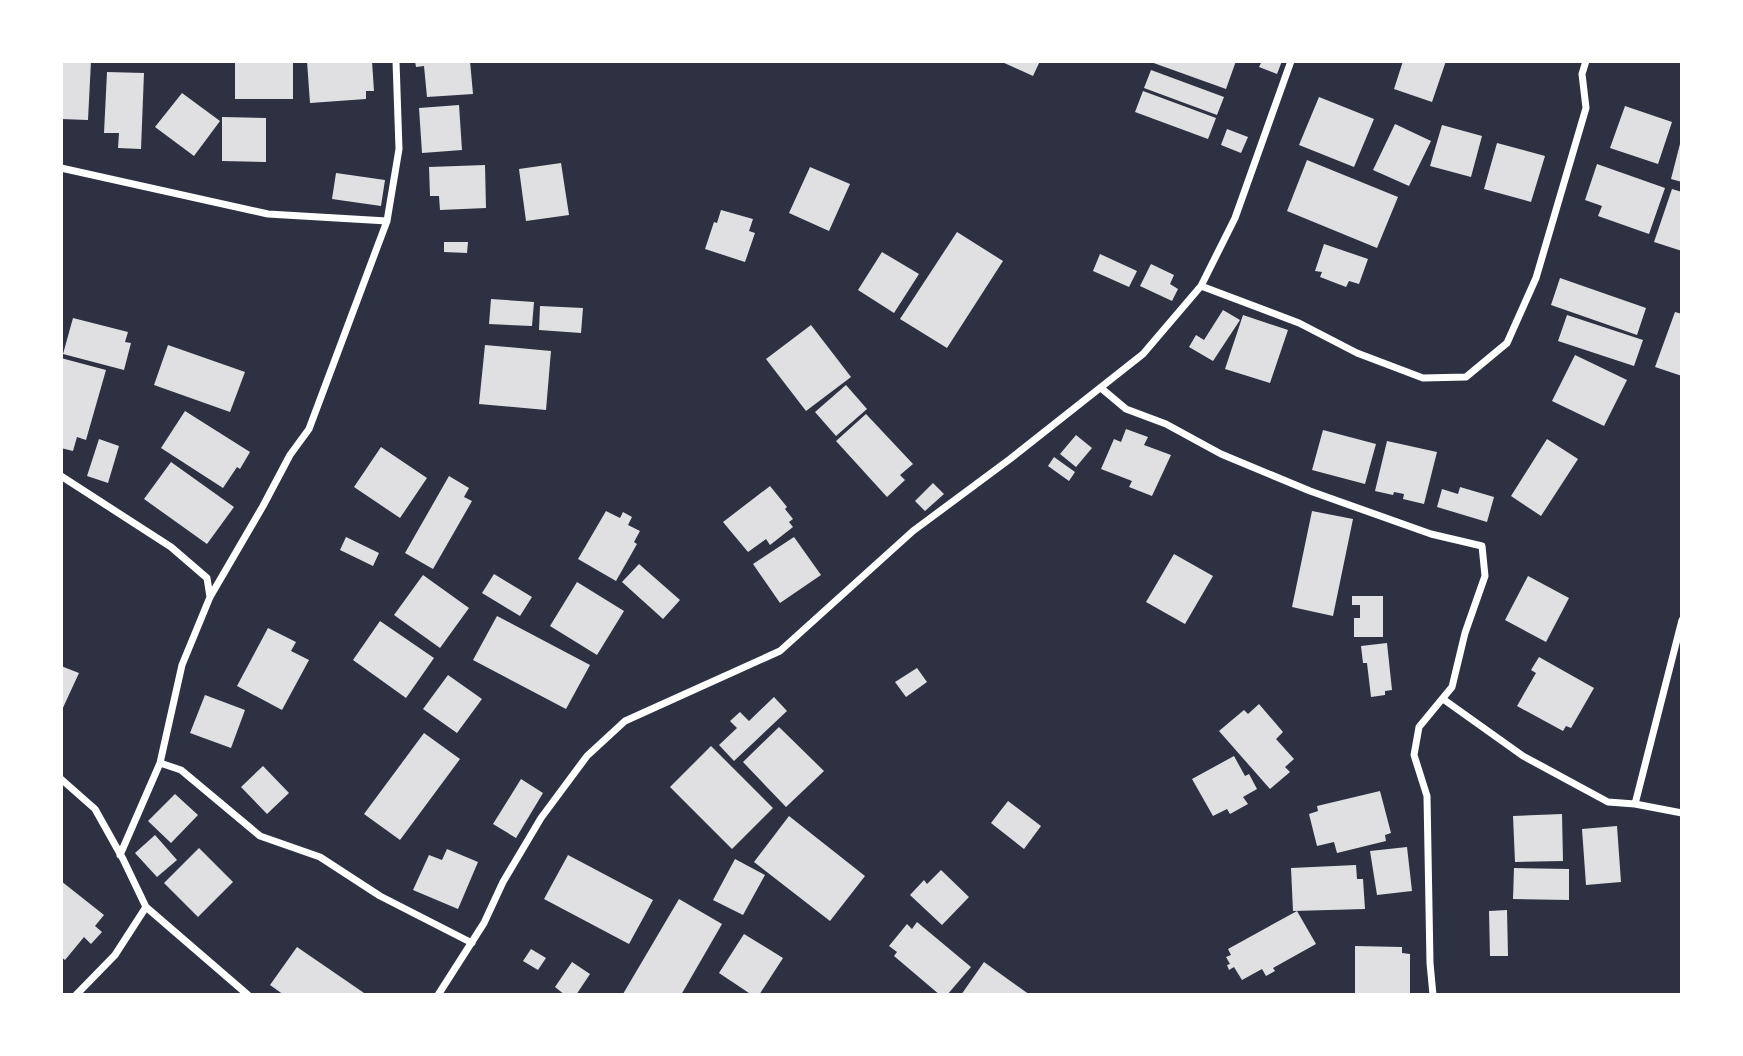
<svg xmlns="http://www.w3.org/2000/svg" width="1743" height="1056" font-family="Georgia,serif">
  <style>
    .building { fill: #e0e0e3 }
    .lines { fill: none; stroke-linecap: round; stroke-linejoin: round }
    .minor { stroke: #fff; stroke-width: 7 }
  </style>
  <rect width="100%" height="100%" fill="#2d3142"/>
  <path class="building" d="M61,61H91L88,120L61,119Z
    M235,61H293V99H235Z
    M307,61H372L374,91H366V99L310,103Z
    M415,61H470L473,94L427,97L424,66L416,67Z
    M1000,61H1040L1033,76Z
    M1148,61H1236L1226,89Z
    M1262,61H1282L1277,74L1259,67Z
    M1403,61H1446L1432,102L1394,89Z
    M1151,70L1224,97L1217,115L1144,88Z
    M107,72L144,73L141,149L118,148L119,133H104Z
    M1143,91L1216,118L1208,139L1135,112Z
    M182,93L220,121L194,156L155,127Z
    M1319,97L1374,119L1354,167L1299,145Z
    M459,105L462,150L422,153L419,108Z
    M1625,106L1672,122L1658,164L1610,148Z
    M222,117L266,118V162L222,161Z
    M1395,124L1431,141L1409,186L1373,170Z
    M1442,125L1482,136L1471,177L1430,166Z
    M1227,129L1248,137L1241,153L1221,145Z
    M1681,140H1682V182L1671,179Z
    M1497,143L1545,156L1531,202L1484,189Z
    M1307,160L1398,197L1377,248L1287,211Z
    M561,163L569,215L526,221L519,169Z
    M1597,164L1665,188L1649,234L1598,216L1602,206L1585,200Z
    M485,165L486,208L440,210L439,196H430L429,167Z
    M810,167L850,184L829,231L789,213Z
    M336,173L385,180L381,206L332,199Z
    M1672,189L1682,192V251L1654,242Z
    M721,210L753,219L749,231L755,233L745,262L705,249L714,222L717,223Z
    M957,232L1003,261L947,348L900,319Z
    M444,242H468L467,253L444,252Z
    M1324,244L1368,259L1359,284L1349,281L1346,287L1320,277L1322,272L1315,271Z
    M882,252L919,274L894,313L858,290Z
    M1100,254L1137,271L1129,287L1093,271Z
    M1151,264L1174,275L1170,284L1178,289L1172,301L1140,286Z
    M1560,278L1646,308L1637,335L1551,305Z
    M491,299L534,302L532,326L489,324Z
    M540,306L583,308L581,333L539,330Z
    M1223,310L1240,320L1213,361L1189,347L1196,335L1204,340Z
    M1675,312L1682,314V376L1655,367Z
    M1243,315L1288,330L1270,383L1225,369Z
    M1567,315L1643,340L1634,366L1558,341Z
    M73,318L128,332L125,342L131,343L124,370L63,354Z
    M811,325L851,377L806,411L766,359Z
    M168,345L245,372L230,412L154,385Z
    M485,345L551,351L546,410L479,404Z
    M1575,355L1627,380L1604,426L1552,401Z
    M61,358L106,370L86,440L77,437L73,451L61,448Z
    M846,385L867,409L836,436L815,412Z
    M185,411L250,452L240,469L237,467L223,488L161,448Z
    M866,414L913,464L900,475L905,480L887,497L836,441Z
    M1126,429L1148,437L1144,445L1171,455L1152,496L1129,487L1132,481L1101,469L1114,439L1121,442Z
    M1323,430L1376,444L1365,484L1312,470Z
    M1076,435L1092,448L1076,467L1060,454Z
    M99,439L119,446L108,483L87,476Z
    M1547,439L1578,459L1541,516L1511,496Z
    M1387,441L1437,452L1424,504L1403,499L1404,494L1394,492L1393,495L1375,491Z
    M381,447L427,478L400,518L354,487Z
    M1054,457L1075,472L1069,481L1048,466Z
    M171,462L234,507L207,544L144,499Z
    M449,476L469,488L464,497L472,501L433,569L405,553Z
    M933,483L944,494L925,511L915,501Z
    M770,486L787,507L785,509L793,519L789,522L793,527L770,545L766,539L748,552L723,522Z
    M1460,487L1494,497L1487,522L1437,507L1442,489L1458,494Z
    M606,511L620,518L623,512L632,517L628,525L640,531L634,542L637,544L616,581L578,559Z
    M1312,511L1353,519L1333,616L1292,607Z
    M346,537L379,553L373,566L340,550Z
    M794,537L821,575L780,603L753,564Z
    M1174,554L1213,576L1185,624L1146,602Z
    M639,564L680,600L663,619L622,582Z
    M494,574L532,597L520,616L482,593Z
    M423,575L469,608L440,648L394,615Z
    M1528,576L1569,598L1546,642L1505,620Z
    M577,582L624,611L597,655L550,626Z
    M1352,596H1383V637H1354V618H1360V605H1352Z
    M497,616L590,665L566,709L473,660Z
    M380,621L434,658L406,698L353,660Z
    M268,628L296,642L291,651L309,660L282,710L237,686Z
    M1387,643L1392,690L1385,691V695L1371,697L1367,663H1363L1361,646Z
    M1539,657L1594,688L1571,728L1566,726L1563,731L1517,706L1536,673L1531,670Z
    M61,666L79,673L61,712Z
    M917,668L927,682L906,697L895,682Z
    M448,675L482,699L457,733L423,709Z
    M205,695L245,710L231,748L190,733Z
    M774,697L787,711L734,761L719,745L737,728L730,721L740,712L749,721Z
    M1259,704L1283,732L1276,739L1294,759L1285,767L1290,772L1270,789L1219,731L1244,710L1248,714Z
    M779,727L824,771L786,807L743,762Z
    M424,733L460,759L400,840L364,814Z
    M711,746L773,808L732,849L670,787Z
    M1234,756L1245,776L1249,774L1257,789L1243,797L1248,804L1230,814L1227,809L1213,816L1192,779Z
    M263,766L289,793L267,814L241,787Z
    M521,779L543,793L516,838L493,824Z
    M1380,791L1391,833L1385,835L1386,841L1337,853L1334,842L1317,846L1309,814L1318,811L1317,806Z
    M175,794L198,815L171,843L148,821Z
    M1008,801L1041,826L1024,849L991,823Z
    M1562,814L1563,861L1515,862L1513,816Z
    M789,816L865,876L830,921L754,862Z
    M1617,826L1621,882L1586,885L1582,829Z
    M155,835L177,860L157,877L135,853Z
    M1407,847L1412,891L1377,895L1370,851Z
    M199,848L233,882L198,917L164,883Z
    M447,849L478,862L458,909L413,890L429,855L442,860Z
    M568,855L653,900L629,944L544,899Z
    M735,859L765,875L743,915L713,900Z
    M1356,865L1357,879H1363L1365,909L1293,911L1291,868Z
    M1514,868L1569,869V900L1513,899Z
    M941,870L969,897L942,925L910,895L924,880L927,884Z
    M61,881L104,915L95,926L102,932L91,944L84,937L65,960L61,957Z
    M679,899L722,924L681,995L623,994Z
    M1507,910L1508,956H1490L1489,911Z
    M1297,911L1316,944L1273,968L1275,971L1266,976L1262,969L1242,980L1234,967L1229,970L1227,965L1230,964L1226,957L1231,955L1228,949Z
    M917,922L971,967L947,995H940L894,956L897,952L889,946L907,924L912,929Z
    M744,934L783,958L759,995H752L719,973Z
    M1355,946L1402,947V953L1410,954V995H1355Z
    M297,947L367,995H284L270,985Z
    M531,949L546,958L538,970L523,961Z
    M572,962L590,974L576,995H565L555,987Z
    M984,962L1030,995H961Z"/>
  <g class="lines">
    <path class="minor" d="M396,61L399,149L387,221L309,429L290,455L263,506L210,597L182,665L160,763L181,770L260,836L320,857L380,896L472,943
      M61,168L268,214L387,221
      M1201,286L1299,323L1357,353L1423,378L1466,377L1507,343L1536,278L1586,108L1582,74L1586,61
      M1101,388L1126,409L1166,424L1221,454L1310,491L1431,534L1482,546L1485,576L1465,633L1452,687L1419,727L1414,755L1427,796L1430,963L1433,995
      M61,476L171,547L207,578L210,597
      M1443,699L1523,756L1608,802L1635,804L1682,620
      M61,779L95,809L123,859L146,907L248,995
      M1635,804L1682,813
      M120,855L160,763
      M76,995L115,955L146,907
      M438,995L484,923L503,882L541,818L587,756L625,721L780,651L913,531L1010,459L1143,354L1201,286L1235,218L1291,61"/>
  </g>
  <rect width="1743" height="1056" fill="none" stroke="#ffffff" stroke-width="126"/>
</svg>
